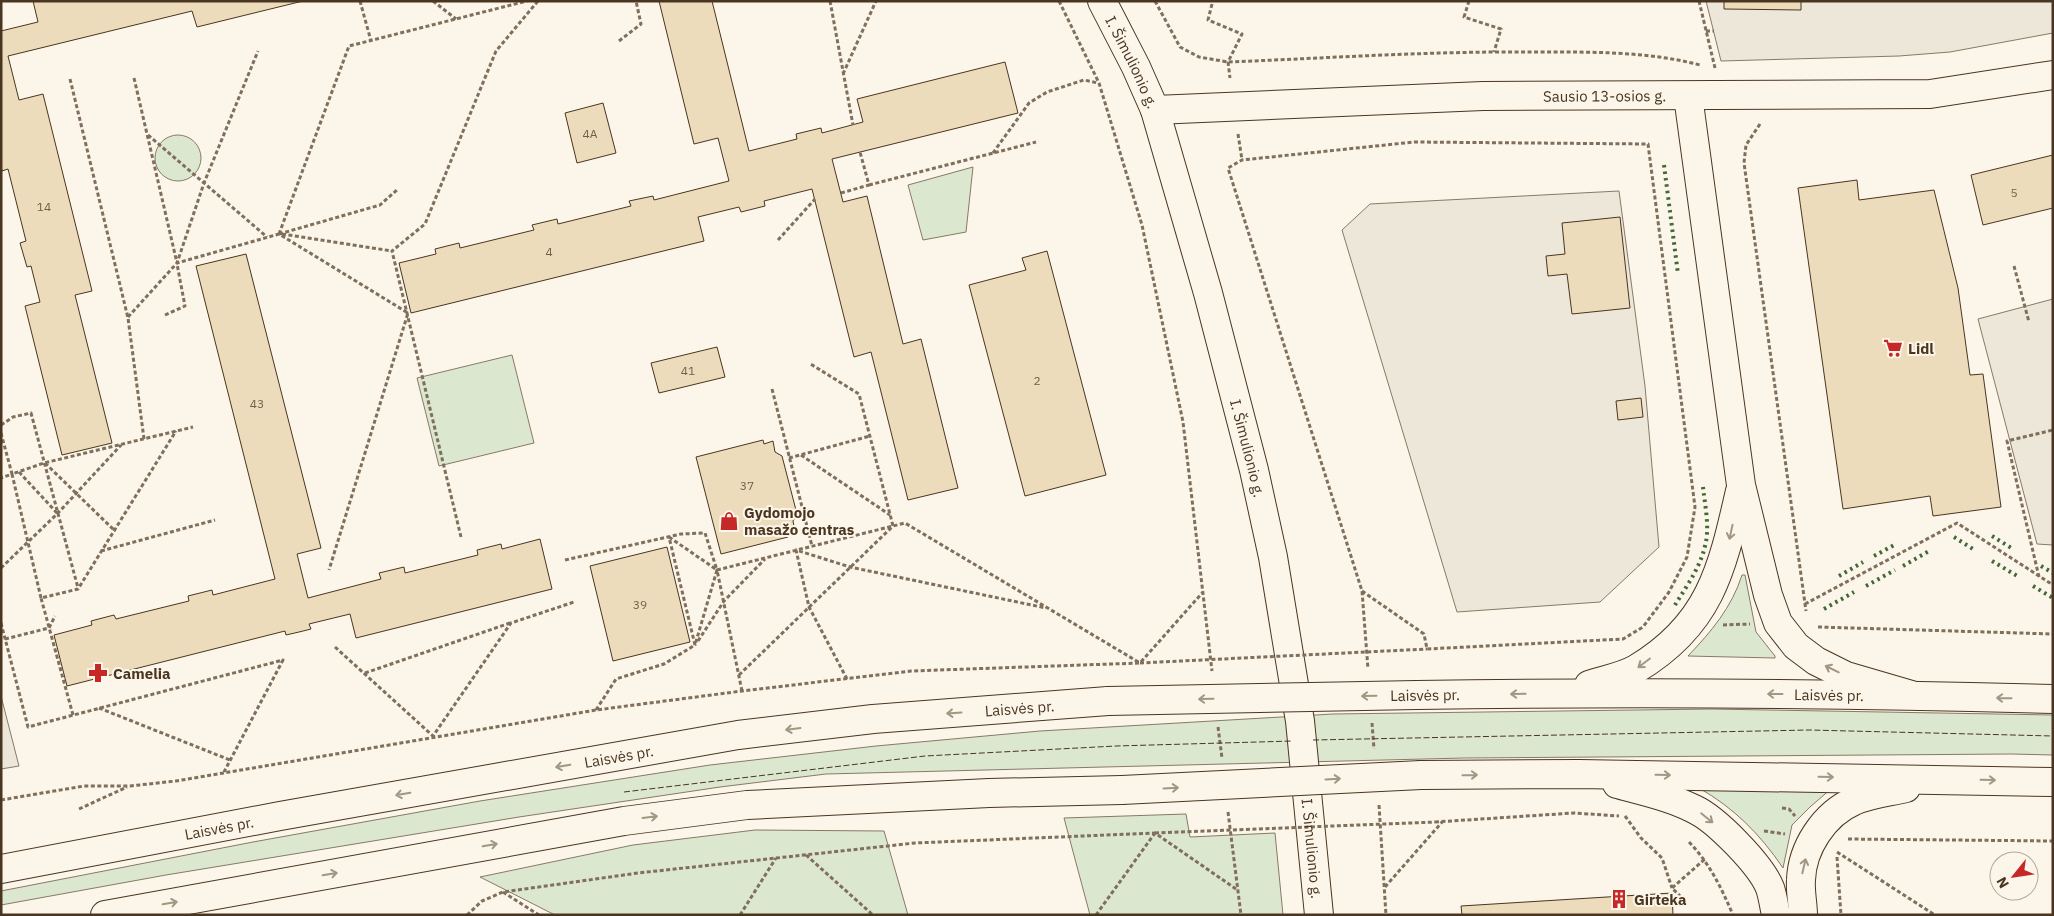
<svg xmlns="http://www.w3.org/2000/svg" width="2054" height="916" font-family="'IBM Plex Sans',sans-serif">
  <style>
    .green { fill: #dce7d0; stroke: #887966 }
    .parking { fill: #ede7d9; stroke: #887966 }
    .building { fill: #ecdcbc; stroke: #4a3520 }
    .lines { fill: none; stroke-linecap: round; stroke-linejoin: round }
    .minor-casing { stroke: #4a3520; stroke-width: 30 }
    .major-casing { stroke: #4a3520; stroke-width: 30 }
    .path { stroke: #7f6f5c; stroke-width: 3; stroke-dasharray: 4 2.5; stroke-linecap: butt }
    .minor { stroke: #fbf6e9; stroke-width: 28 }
    .major { stroke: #fbf6e9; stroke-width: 28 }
    .major-bridge-casing { stroke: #4a3520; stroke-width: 30; stroke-linecap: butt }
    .path-bridge { stroke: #7f6f5c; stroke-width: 3; stroke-dasharray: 4 2.5; stroke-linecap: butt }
    .major-bridge { stroke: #fbf6e9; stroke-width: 28 }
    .hedge { stroke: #436837; stroke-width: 4; stroke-dasharray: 2.5 4; stroke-linecap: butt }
    .fence { stroke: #4a3520; stroke-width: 1; stroke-dasharray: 6 2.5; stroke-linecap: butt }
    .oneway { stroke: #a29684 }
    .labels { text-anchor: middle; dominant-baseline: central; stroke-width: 4; stroke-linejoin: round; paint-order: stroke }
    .number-label { font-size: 12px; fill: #725f47 }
    .street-label { font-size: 15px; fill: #4a3520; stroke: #fbf6e9 }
    .poi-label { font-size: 15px; font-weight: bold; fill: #4a3520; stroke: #fbf6e9; text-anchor: start }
  </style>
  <rect width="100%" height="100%" fill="#fbf6e9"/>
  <path class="green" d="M155 158a23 23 0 1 1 46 0a23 23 0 1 1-46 0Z
    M973,167L966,232L923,240L908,185Z
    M512,355L534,443L439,466L417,378Z
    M1742,575H1745L1756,632L1775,656V658L1688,656C1711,632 1732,607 1742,575Z
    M1711,709L2053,715V755L2011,754L1464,758L826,774L720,787L519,817L166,875L1,905V891L253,842L480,801L710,765L876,746L1040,731L1333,714Z
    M1699,788H1832L1810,807L1792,825L1783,868C1760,834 1734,808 1699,788Z
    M1186,814L1190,837L1275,833L1283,915H1090L1064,818Z
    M755,830L884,831L908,915H555L480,877L633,845Z"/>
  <path class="parking" d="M1706,1H2053V33L1950,52L1899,56L1721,61Z
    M1619,191L1645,386L1659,547L1600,602L1457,612L1342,230L1370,204Z
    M2053,299V545L2037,544L1978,319Z
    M1,696L19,766L1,769Z"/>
  <path class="building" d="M33,1H303L197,27L192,11L8,56L19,100L43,94L92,291L75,295L112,443L62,455L25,306L40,302L31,266L27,267L20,243L26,241L8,169L2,171L1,167V31L38,22Z
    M659,1H712L749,151L797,139L796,134L821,128L822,133L863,122L857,99L1005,62L1018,113L832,159L843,202L867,196L903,344L921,339L958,488L908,500L871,352L854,357L812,189L764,201L765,206L741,212L739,207L698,217L704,241L411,313L399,263L436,254L435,249L459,243L460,248L534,230L532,225L557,219L558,224L631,206L629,201L653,196L654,200L729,181L718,138L694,144Z
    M1724,1H1801V10L1724,9Z
    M603,103L616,153L577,163L565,113Z
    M2053,155V208L1983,225L1971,175Z
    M1857,180L1859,200L1934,190L1958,288L1970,375L1983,374L2001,507L1933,516L1930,496L1843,509L1798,188Z
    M1620,217L1630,308L1572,314L1567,274L1548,276L1546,256L1565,254L1562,223Z
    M1047,251L1106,475L1025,496L969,285L1026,270L1022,258Z
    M246,254L321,548L297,554L308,598L381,579L379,573L404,567L405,573L478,555L477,550L501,544L502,549L540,539L552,589L356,638L350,614L309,624L311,629L299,632L286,635L285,631L67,686L54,635L92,625L91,621L114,615L116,619L189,601L188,596L212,590L213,595L275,579L196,266Z
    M717,347L725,377L659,393L651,363Z
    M1641,398L1643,417L1618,420L1616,401Z
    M763,440L764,444L773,441L775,452L782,456L797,514L793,521L795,531L787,533L788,537L721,554L696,457Z
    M667,547L690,642L613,661L590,566Z
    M1672,893L1673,915H1462L1461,906Z"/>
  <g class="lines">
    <g class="minor-casing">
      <g id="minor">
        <path id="s1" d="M1102,1L1136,67L1155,110L1208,293L1254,470L1273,557L1300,721L1319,915"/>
        <path id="s2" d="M1155,110L1483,96L1930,94L2053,75"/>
      </g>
    </g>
    <g class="major-casing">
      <g id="major">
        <path d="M1688,96L1741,485L1768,595L1778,623L1796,646L1816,661L1846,676L1911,695"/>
        <path d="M1589,685C1603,680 1622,677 1636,669C1710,625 1722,570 1740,491"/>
        <path id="s3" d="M1417,695C1629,692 1841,693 2053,699"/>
        <path d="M1421,775L1579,774L2053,782"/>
        <path d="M1617,784C1643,791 1670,797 1694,809C1716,819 1761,865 1770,888C1773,897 1774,906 1776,915"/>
        <path id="s4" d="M1,869L280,816L738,735L873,719L1108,701"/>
        <path d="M105,915L624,821L747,805L989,793L1122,790"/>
        <path d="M1803,915C1803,904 1800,891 1801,880C1802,848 1824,814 1854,801C1869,794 1889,792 1906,788"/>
      </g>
    </g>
    <path class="path" d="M360,1L371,41
      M433,1L456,19
      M830,1L853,125
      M1059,1L1099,83L1142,225L1183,422L1212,671
      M1155,1L1180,47L1199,57L1228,62C1330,58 1433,51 1535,52C1591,52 1646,51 1700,65
      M1469,1L1464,17L1501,29L1494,52
      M1699,1L1715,68
      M1212,4L1208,20L1242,34L1228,62L1230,78
      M1706,31H1714
      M619,41L641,24L636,1
      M843,74L876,1
      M134,78L177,263L279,234L408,313L329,570
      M70,79L128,318L144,439
      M1760,124L1746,145L1744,163L1806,611
      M1238,134L1242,160
      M148,135L267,237
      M993,153L1029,103L1047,92L1084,80L1098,83
      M869,185L1036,142
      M841,193L869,185L860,152
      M279,234L349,46L527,1
      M279,234L380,205L398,189
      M282,234L392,251
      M778,240L815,199
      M2014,266L2029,322
      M165,315L185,306L177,264
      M128,317L177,263L204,183L258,51
      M772,389L812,546
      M1,425L13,417L31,413L78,588
      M1,433L12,474L1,478
      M801,455L890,515
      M789,458L870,436
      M45,463L115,531
      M19,472L57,513
      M461,537L392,251L425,224L496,51L538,1
      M669,537L717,570L695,645
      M101,551L215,520
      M565,560L681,534L705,533L717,570
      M1,568L58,513L121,445
      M2039,577L2007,441L2053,430
      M1362,591L1424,634L1427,649L1623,639L1643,627L1669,592L1687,557L1695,507L1648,144L1414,142L1242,160L1228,168L1362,591L1368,669
      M41,598L12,474L44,463L193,427
      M1805,604L1957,523L2053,585
      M1,623L28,727L283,660L224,772
      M1723,625L1750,624
      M1818,627L2053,634
      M5,639L49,628L55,616
      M698,641L724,601L765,559
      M335,647L433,736L511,623L574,602
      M365,673L510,623
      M739,675L893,526L859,394L809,363
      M847,679L809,607L796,550L850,567L1046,608
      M742,691L717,570L905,523L1140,663
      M99,708L230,760
      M596,710L616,679L664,664L695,645L669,537
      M73,715L41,598L78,589L176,431
      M1372,723L1374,749
      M1218,727L1222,758
      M1,800L84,786H130L176,781L596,710L742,691L911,671L1140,663L1203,592
      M1379,805L1386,915
      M1782,808L1789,809L1795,816
      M79,809L127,787
      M1228,812L1241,915
      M1625,816L1641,838L1662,858L1672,888
      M1435,822L1574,813L1619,816
      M1764,831L1785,834
      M1848,839L2053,841
      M1689,842C1710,864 1721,887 1733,915
      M1837,852L1935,915
      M806,855L873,915
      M1837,857L1841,915
      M1385,887L1443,821
      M503,892L539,915
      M1681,897L1672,888L1705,859
      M467,915L482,901L503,892L638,873L915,843L1155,833L1236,889
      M740,915L776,858
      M1096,915L1155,833"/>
    <use href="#minor" class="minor"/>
    <use href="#major" class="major"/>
    <g class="major-bridge-casing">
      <path id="major-bridge" d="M1108,701L1417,695
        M1122,790L1421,775"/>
    </g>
    <path class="path-bridge" d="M1140,663L1427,649
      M1155,833L1435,822"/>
    <use href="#major-bridge" class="major-bridge"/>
    <path class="hedge" d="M1664,165L1678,274
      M1992,536L2013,549
      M1954,537L1973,549
      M1874,556L1896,544
      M1992,561L2019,577
      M1903,566L1931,550
      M2041,566L2053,573
      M1839,576L1863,562
      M1866,586L1895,570
      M2033,586L2053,598
      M1675,605C1686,587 1700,568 1705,546C1710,528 1705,506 1703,487
      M1824,609L1854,592"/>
    <path class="fence" d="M1313,740L1809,730L2053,736
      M624,792L925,756L1116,746L1293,741"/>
  </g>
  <defs><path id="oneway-shaft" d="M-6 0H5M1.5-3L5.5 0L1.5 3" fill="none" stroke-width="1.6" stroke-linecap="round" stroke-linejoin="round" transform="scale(1.25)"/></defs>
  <g class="oneway">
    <use href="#oneway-shaft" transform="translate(1731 532) rotate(102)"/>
    <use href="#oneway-shaft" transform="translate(1644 663) rotate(143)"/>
    <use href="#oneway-shaft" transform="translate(1832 669) rotate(-154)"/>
    <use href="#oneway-shaft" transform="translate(1518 694) rotate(179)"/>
    <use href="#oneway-shaft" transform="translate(1775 694) rotate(-180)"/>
    <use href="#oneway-shaft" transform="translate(1369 696) rotate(179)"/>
    <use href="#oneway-shaft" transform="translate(2004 698) rotate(-179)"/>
    <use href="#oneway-shaft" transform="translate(1206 699) rotate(179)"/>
    <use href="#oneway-shaft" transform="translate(954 713) rotate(176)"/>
    <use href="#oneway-shaft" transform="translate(793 729) rotate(173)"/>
    <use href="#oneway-shaft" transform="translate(563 766) rotate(170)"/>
    <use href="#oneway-shaft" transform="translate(1470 775) rotate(-1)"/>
    <use href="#oneway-shaft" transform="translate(1663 775) rotate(1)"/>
    <use href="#oneway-shaft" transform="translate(1826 777) rotate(1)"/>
    <use href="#oneway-shaft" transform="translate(1333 779) rotate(-3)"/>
    <use href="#oneway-shaft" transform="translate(1988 780) rotate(1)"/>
    <use href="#oneway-shaft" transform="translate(1171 788) rotate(-3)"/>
    <use href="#oneway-shaft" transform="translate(403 794) rotate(170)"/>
    <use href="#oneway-shaft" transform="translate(650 817) rotate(-7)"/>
    <use href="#oneway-shaft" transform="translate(1707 818) rotate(39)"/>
    <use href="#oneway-shaft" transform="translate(490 845) rotate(-10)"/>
    <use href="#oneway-shaft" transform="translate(1804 866) rotate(-77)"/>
    <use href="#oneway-shaft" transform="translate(330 874) rotate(-10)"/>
    <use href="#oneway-shaft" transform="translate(170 903) rotate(-10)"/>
  </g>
  <defs>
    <g id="supermarket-bare" transform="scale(1.5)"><path d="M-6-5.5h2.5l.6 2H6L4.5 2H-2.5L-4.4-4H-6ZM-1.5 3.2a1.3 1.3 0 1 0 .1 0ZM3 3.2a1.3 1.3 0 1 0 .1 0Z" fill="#c62828" stroke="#fbf6e9" stroke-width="2.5" paint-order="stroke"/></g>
    <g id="shop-bare" transform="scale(1.5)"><path d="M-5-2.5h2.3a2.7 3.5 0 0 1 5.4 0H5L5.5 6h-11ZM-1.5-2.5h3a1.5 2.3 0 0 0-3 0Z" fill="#c62828" stroke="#fbf6e9" stroke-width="2.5" paint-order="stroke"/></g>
    <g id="pharmacy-bare" transform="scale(1.5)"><path d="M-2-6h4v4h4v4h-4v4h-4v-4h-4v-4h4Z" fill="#c62828" stroke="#fbf6e9" stroke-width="2.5" paint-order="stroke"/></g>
    <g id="building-bare" transform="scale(1.5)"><path d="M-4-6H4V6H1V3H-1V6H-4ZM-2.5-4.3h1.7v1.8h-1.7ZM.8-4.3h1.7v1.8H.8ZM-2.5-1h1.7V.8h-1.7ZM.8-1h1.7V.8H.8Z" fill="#c62828" stroke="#fbf6e9" stroke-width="2.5" paint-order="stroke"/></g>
  </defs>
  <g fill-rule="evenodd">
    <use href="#supermarket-bare" x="1893" y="348"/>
    <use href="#shop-bare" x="729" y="521"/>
    <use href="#pharmacy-bare" x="98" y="673"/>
    <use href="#building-bare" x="1619" y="899"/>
  </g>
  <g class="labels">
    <g class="number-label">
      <text x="590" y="133">4A</text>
      <text x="2014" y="192">5</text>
      <text x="44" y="206">14</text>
      <text x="549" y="251">4</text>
      <text x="688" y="370">41</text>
      <text x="1037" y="380">2</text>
      <text x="257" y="403">43</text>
      <text x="747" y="485">37</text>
      <text x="640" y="604">39</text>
    </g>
    <g class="street-label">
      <text stroke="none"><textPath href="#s1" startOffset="68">I. Šimulionio g.</textPath></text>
      <text stroke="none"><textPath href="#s2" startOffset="450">Sausio 13-osios g.</textPath></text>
      <text stroke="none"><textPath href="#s1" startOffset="472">I. Šimulionio g.</textPath></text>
      <text transform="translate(1425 695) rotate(-1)">Laisvės pr.</text>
      <text stroke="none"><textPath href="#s3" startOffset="412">Laisvės pr.</textPath></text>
      <text stroke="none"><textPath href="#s4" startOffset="1032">Laisvės pr.</textPath></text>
      <text stroke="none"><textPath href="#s4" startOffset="628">Laisvės pr.</textPath></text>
      <text stroke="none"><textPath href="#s4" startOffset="222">Laisvės pr.</textPath></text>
      <text stroke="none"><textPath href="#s1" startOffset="878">I. Šimulionio g.</textPath></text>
    </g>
    <g class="poi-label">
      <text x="1908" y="348">Lidl</text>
      <text x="744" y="512">Gydomojo<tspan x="744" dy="17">masažo centras</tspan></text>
      <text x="113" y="673">Camelia</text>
      <text x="1634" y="899">Girteka</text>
    </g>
  </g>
  <rect width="2054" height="916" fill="none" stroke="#4a3520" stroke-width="5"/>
  <g transform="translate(2014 876) rotate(240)"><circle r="24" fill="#fbf6e9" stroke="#b4a999"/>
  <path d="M0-4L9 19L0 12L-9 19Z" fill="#c62828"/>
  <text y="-8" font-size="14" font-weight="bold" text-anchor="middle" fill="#4a3520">N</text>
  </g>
</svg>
